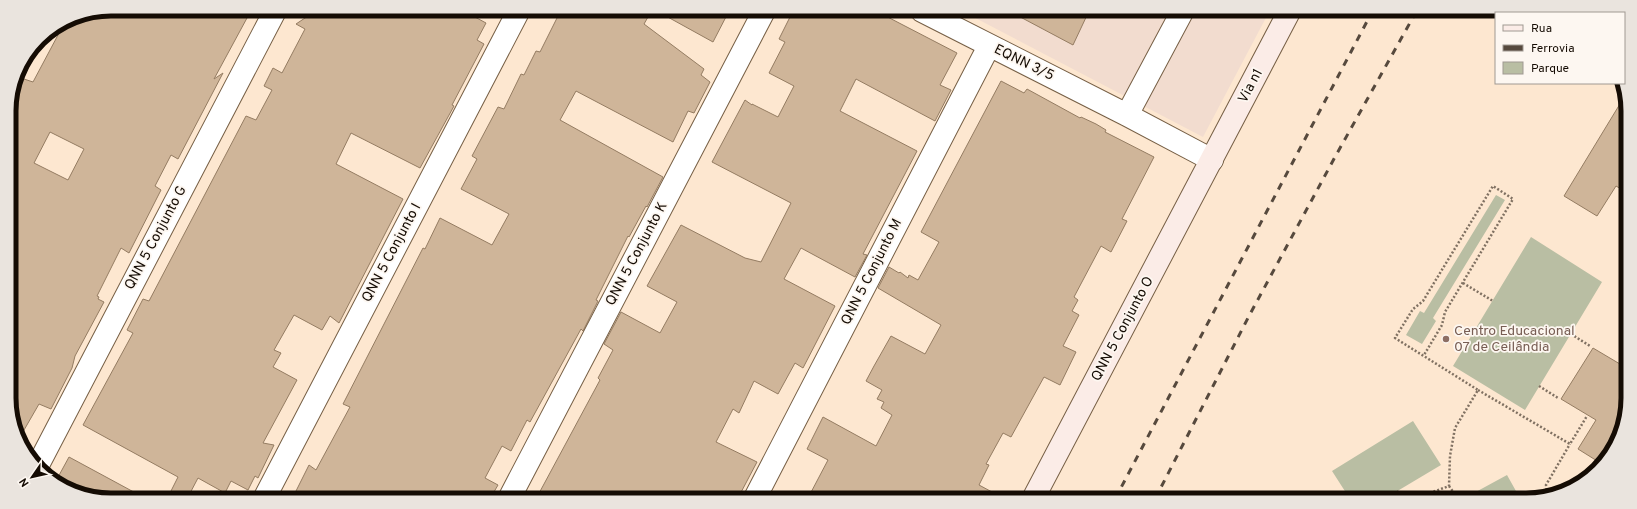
<svg xmlns="http://www.w3.org/2000/svg" width="1637" height="509" font-family="Overpass,sans-serif">
  <style>
    .commercial { fill: #f2dccf }
    .green { fill: #b9bea3 }
    .building { fill: #cfb599; stroke: #947c62; fill-rule: evenodd }
    .lines { fill: none; stroke-linecap: round; stroke-linejoin: round }
    .street-casing { stroke: #765f45; stroke-width: 24 }
    .secondary-casing { stroke: #765f45; stroke-width: 24 }
    .path { stroke: #807162; stroke-width: 2.5; stroke-dasharray: 2 2; stroke-linecap: butt }
    .street { stroke: #fff; stroke-width: 22 }
    .secondary { stroke: #fbece7; stroke-width: 22 }
    .rail { stroke: #56493d; stroke-width: 3; stroke-dasharray: 7 7; stroke-linecap: butt }
    .education-dot { fill: #8d6e63; stroke: #fdf7f1; stroke-width: 1.5 }
    .labels { text-anchor: middle; dominant-baseline: central; stroke-width: 3.5; stroke-linejoin: round; paint-order: stroke }
    .street-label { font-size: 14px; fill: #150c04; stroke: #fdf7f1 }
    .education-label { font-size: 14px; fill: #785e54; stroke: #fdf7f1; text-anchor: start }
    .rim { fill: none; stroke: #150c04; stroke-width: 5 }
  </style>
  <rect width="100%" height="100%" fill="#fde7d0"/>
  <path class="commercial" d="M962,11L1269,12L1203,137Z"/>
  <path class="green" d="M1496,195L1505,200L1433,318L1436,321L1422,344L1406,335L1420,311L1424,313Z
    M1531,237L1602,282L1525,410L1453,366Z
    M1413,421L1441,465L1384,499H1350L1332,471Z
    M1507,475L1521,500H1461Z"/>
  <path class="building" d="M111,9H249L245,17L247,18L214,79L223,73L178,159L171,155L155,186L161,190L129,253L121,248L97,296L99,297L98,299L104,302L75,356L72,368L51,409L39,404L20,437L11,417L10,244L15,233L10,229L9,105L11,98L21,78L33,82L58,35L51,31L72,17ZM50,132L84,149L68,180L34,163Z
    M317,10H462L486,23L477,40L484,44L452,105L454,106L420,168L351,133L336,164L403,199L339,323L330,316L322,330L294,315L274,350L281,353L273,367L297,380L263,443L274,445L258,478L255,476L248,490L231,481L225,493L198,478L188,497H168L178,477L83,425L133,333L127,330L143,299L149,301L246,116L256,120L272,90L264,86L273,68L282,73L305,29L296,24Z
    M561,10H652L644,24L704,69L701,75L710,82L694,113L688,111L673,142L576,91L560,120L663,177L647,207L646,206L629,237L628,236L596,300L598,301L583,331L581,329L530,422L527,420L511,451L502,446L485,478L498,485L491,497H293L309,465L316,470L350,407L343,404L423,248L425,249L440,218L492,245L509,214L461,189L477,159L472,156L498,107L504,109L521,74L524,75L536,51L540,52Z
    M655,10H659L729,11L713,42Z
    M793,11H876L957,53L940,85L951,90L935,121L856,79L840,111L917,151L863,254L867,255L855,277L801,248L784,279L835,306L803,368L795,363L778,394L754,381L739,413L733,409L716,442L757,462L738,498L537,497L600,380L598,378L613,350L604,344L621,312L660,333L677,302L647,286L681,225L745,258L761,262L791,203L712,162L745,100L752,105V104L778,117L794,86L769,73L785,42L779,39Z
    M1009,11H1089L1073,45Z
    M1001,81L1024,93L1027,89L1080,118L1081,117L1096,124L1106,130L1105,132L1154,157L1122,219L1127,221L1111,252L1101,246L1074,297L1078,300L1072,311L1079,315L1063,346L1076,352L1060,385L1044,377L1011,437L1003,433L986,464L989,465L979,485L1005,499L808,498L828,460L807,449L823,417L876,446L892,415L881,408L884,402L877,399L882,390L866,381L874,366L891,336L925,354L941,325L878,288L889,267L899,273L900,272L908,278L909,275L918,280L939,242L921,232Z
    M1626,94V192L1616,186L1597,216L1564,196Z
    M1593,348L1625,367L1624,424L1611,455L1602,464L1578,449L1596,420L1561,399Z
    M69,457L143,497L85,496L57,479Z"/>
  <g class="lines">
    <g class="street-casing">
      <path id="street" d="M922,11L1127,115L1212,160
        M1127,115L1182,12
        M37,467L276,9
        M265,497L519,10
        M510,497L764,11
        M755,498L989,46"/>
    </g>
    <g class="secondary-casing">
      <path id="secondary" d="M1033,499L1289,12"/>
    </g>
    <path class="path" d="M1463,283L1493,301
      M1571,334L1590,346
      M1539,386L1558,398
      M1478,390L1570,444L1587,416
      M1449,486L1459,500
      M1397,491L1404,499
      M1547,494L1546,485L1570,444
      M1411,500L1449,486L1450,456L1455,428L1478,390L1395,338L1413,309L1423,301L1493,186L1513,199L1445,312L1442,325L1424,355"/>
    <use href="#street" class="street"/>
    <use href="#secondary" class="secondary"/>
    <path class="rail" d="M1115,499L1372,12
      M1155,499L1249,316L1335,157L1416,12"/>
  </g>
  <circle class="education-dot" cx="1446" cy="339" r="4"/>
  <g class="labels">
    <g class="street-label">
      <text transform="translate(1024 63) rotate(26)">EQNN 3/5</text>
      <text transform="translate(1251 86) rotate(-62)">Via n1</text>
      <text transform="translate(156 238) rotate(-62)">QNN 5 Conjunto G</text>
      <text transform="translate(392 253) rotate(-62)">QNN 5 Conjunto I</text>
      <text transform="translate(637 254) rotate(-62)">QNN 5 Conjunto K</text>
      <text transform="translate(872 272) rotate(-63)">QNN 5 Conjunto M</text>
      <text transform="translate(1123 329) rotate(-62)">QNN 5 Conjunto O</text>
    </g>
    <g class="education-label">
      <text x="1454" y="331">Centro Educacional<tspan x="1454" dy="16">07 de Ceilândia</tspan></text>
    </g>
  </g>
  <path d="M0 0H1637V509H0ZM111 16H1526A95 95 0 0 1 1621 111V398A95 95 0 0 1 1526 493H111A95 95 0 0 1 16 398V111A95 95 0 0 1 111 16Z" fill="#eae4de" fill-rule="evenodd"/>
  <path class="rim" d="M111 16H1526A95 95 0 0 1 1621 111V398A95 95 0 0 1 1526 493H111A95 95 0 0 1 16 398V111A95 95 0 0 1 111 16Z"/>
  <rect x="1495" y="12" width="130" height="72" fill="#fdf7f1" stroke="#a09992"/>
  <rect x="1503" y="25" width="20" height="6" fill="#fbece7" stroke="#a09992"/>
  <text x="1531" y="32" font-size="12" fill="#150c04">Rua</text>
  <rect x="1503" y="45" width="20" height="6" fill="#56493d" stroke="#a09992"/>
  <text x="1531" y="52" font-size="12" fill="#150c04">Ferrovia</text>
  <rect x="1503" y="62" width="20" height="12" fill="#b9bea3" stroke="#a09992"/>
  <text x="1531" y="72" font-size="12" fill="#150c04">Parque</text>
  <g transform="translate(32 477) rotate(236)" stroke="#fdf7f1" stroke-width="3" paint-order="stroke">
  <path d="M0-3L7 15L0 10L-7 15Z" fill="#150c04"/>
  <text y="-6" font-size="11" font-weight="bold" text-anchor="middle" fill="#150c04">N</text>
  </g>
</svg>
